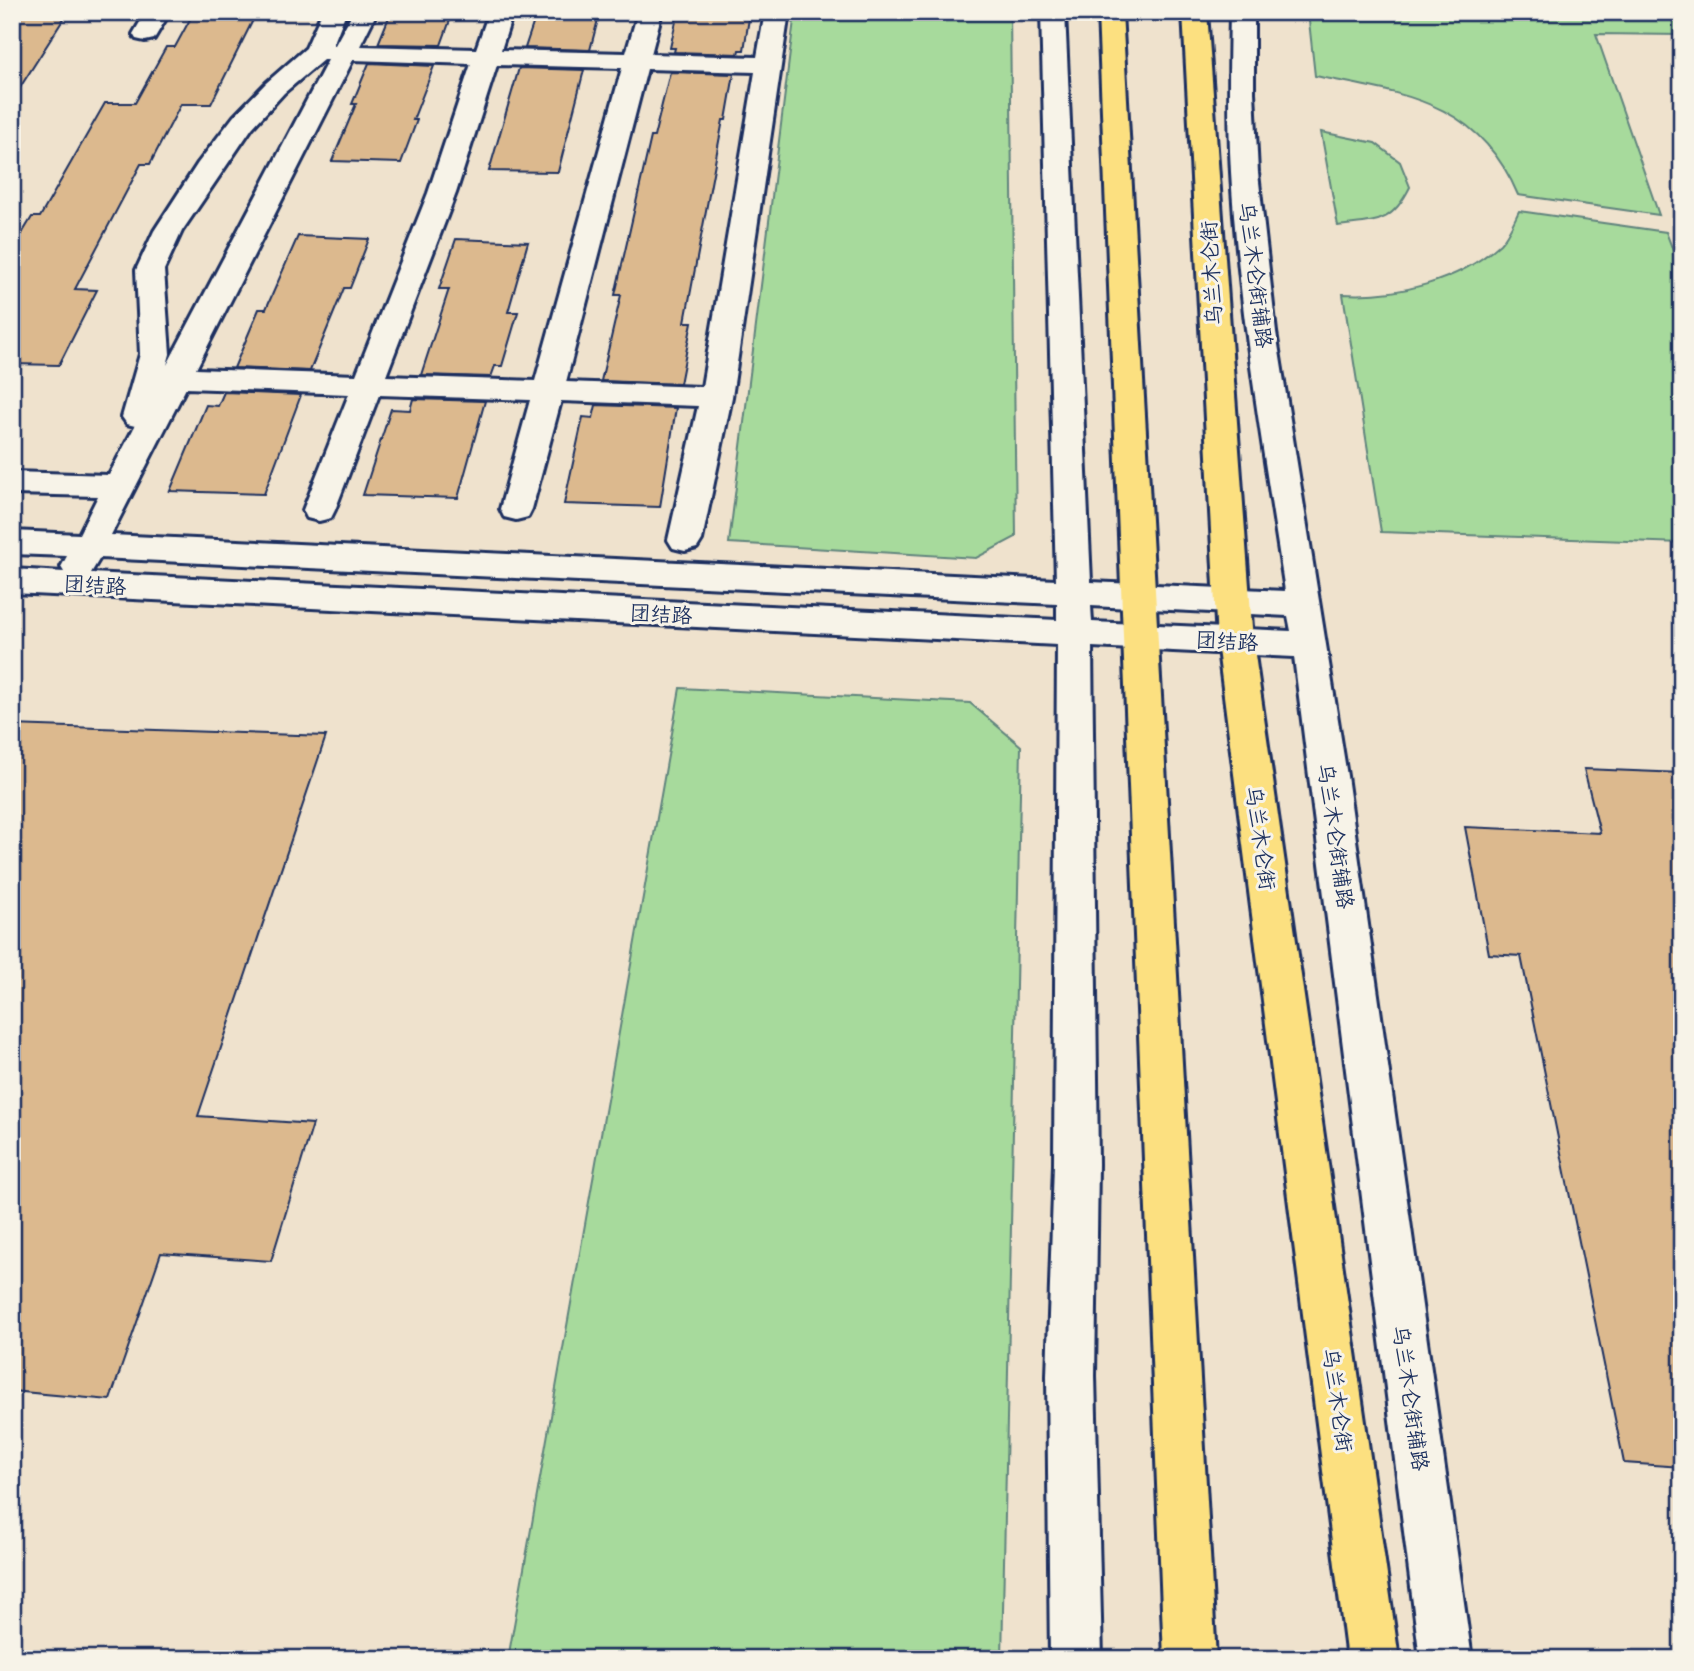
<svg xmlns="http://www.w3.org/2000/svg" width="1694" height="1671" font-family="'Patrick Hand','LXGW WenKai TC',sans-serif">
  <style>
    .green { fill: #a7da9c; stroke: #61847d; stroke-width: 2 }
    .building { fill: #dcb98e; stroke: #1b2f5e; stroke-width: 2 }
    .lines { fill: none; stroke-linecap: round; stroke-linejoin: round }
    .minor-casing { stroke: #1b2f5e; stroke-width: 6 }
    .major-casing { stroke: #1b2f5e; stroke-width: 6 }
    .minor { fill: #f7f3e8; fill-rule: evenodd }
    .major { fill: #fce080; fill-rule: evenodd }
    .labels { text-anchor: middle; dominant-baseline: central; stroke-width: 6; stroke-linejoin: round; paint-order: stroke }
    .street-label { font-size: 21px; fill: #1b2f5e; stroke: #f7f3e8 }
  </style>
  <rect width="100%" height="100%" fill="#efe2cd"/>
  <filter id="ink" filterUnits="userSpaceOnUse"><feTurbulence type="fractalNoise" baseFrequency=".0143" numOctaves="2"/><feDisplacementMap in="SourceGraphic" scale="14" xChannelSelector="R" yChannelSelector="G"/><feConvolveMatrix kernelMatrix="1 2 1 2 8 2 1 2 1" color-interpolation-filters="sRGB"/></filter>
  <g filter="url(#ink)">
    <path class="green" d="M795,12H1010L1016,537L976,558L729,543Z
      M1308,12H1682V35L1596,34L1659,215L1518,195C1478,100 1404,94 1315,76Z
      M1321,132L1375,143L1400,162L1410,187C1391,225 1376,221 1338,226Z
      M1519,211L1666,232L1682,274V543L1381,532L1343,294C1396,297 1459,282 1500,244C1508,236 1514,221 1519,211Z
      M680,688L970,703L1021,746L1002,1659H508Z"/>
    <path class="building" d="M12,12H68L12,100Z
      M194,12H257L211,104H181L150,164H141L75,289L97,290L59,365L12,364V250L32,217H40L105,103H135L166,47H175Z
      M391,12H453L441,45L378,44Z
      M537,12H600L590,50L525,48Z
      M678,12H750L744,50H739L738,54L674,52L675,48H670Z
      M369,63L434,66L413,120H417L401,163L332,161L356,104H352Z
      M519,68L584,70L558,172L489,171Z
      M670,72L734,74L726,120H723L685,322H692L680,384L601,381L621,295H615L651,137H654Z
      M298,236L369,239L350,288H344L310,371L234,368L259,309H266Z
      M456,239L528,242L508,312H518L502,366H495L491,377L421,375L449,289H439Z
      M224,392L301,395L264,494L170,491L206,405L218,406Z
      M413,399L485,401L458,498L363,495L391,409L410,410Z
      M596,405L676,408L660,507L564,504L583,417L593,418Z
      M12,725L326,736L198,1116L313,1124L271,1261L161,1253L110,1400L12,1391Z
      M1584,769L1682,773V1467L1624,1463L1521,956L1489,954L1465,827L1600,833Z"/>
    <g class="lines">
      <g class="minor-casing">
        <path id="minor" d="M146,12H170L154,39L145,41L136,39L133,34Z
          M322,12H346L333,45H335L353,12H377L360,46L476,49L489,12H513L501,50L626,53L638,12H662L651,54L757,57L765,12H789L732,397L702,540L697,548L685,551L673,548L668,540L698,406L561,401L532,509L528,517L516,520L504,517L500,509L530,400L379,395L335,510L331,518L319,521L307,518L303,510L349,394L186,388L111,535L1056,580L1041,12H1065L1091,582L1285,591C1264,452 1239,313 1231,172C1228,119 1229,66 1230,12H1254V92L1258,173L1276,332L1347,776L1472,1659H1420L1294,657L1092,647L1098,1164L1095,1376L1102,1659H1050L1047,1376L1054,1164L1057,645L12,593V569L64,572L61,567L67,556L12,554V531L79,534L98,496L12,494V472L109,475L135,426L127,424L122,417L140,354L136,270L154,231L198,163L234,116L266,83L306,48ZM323,60H328L167,365L170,354L164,270L182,231L252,128L284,93ZM353,60L471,64L428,193L356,375L196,369ZM497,65L622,68L535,381L386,376L456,193ZM647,69L755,72L702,387L566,382ZM100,558L1057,604V620L91,573ZM1091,606L1288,616L1291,631L1092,622Z"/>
      </g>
      <g class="major-casing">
        <path id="major" d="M1098,12H1122L1216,1659H1164Z
          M1183,12H1207L1253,641L1399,1659H1347L1217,641Z"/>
      </g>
      <use href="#minor" class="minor"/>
      <use href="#major" class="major"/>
    </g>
  </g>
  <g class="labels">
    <g class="street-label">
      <text transform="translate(1211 273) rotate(-93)">乌兰木仑街</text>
      <text transform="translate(1256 275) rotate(83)">乌兰木仑街辅路</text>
      <text transform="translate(95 585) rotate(3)">团结路</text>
      <text transform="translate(661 614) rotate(3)">团结路</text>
      <text transform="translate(1227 641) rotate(3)">团结路</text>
      <text transform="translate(1336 836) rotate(82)">乌兰木仑街辅路</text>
      <text transform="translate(1261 838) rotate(82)">乌兰木仑街</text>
      <text transform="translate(1411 1398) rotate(82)">乌兰木仑街辅路</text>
      <text transform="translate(1338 1400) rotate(82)">乌兰木仑街</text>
    </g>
  </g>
  <rect width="1694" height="1671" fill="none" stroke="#f7f3e8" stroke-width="42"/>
  <rect x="21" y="21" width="1652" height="1629" fill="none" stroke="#1b2f5e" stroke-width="2.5" filter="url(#ink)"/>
</svg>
